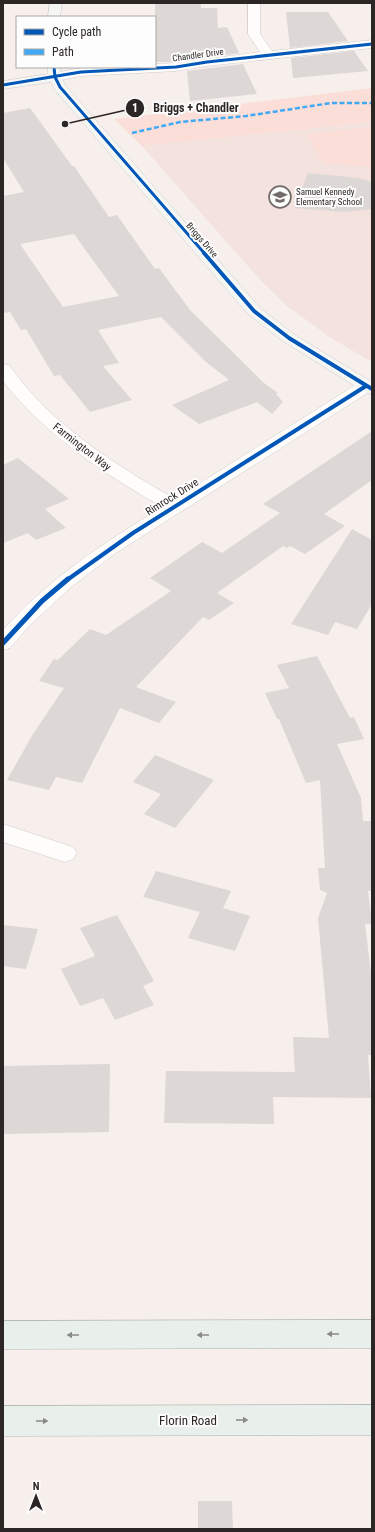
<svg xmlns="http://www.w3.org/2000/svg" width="375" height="1532" font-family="'Roboto Condensed',sans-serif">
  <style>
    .built { fill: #f3e2dd }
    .green { fill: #fbded7 }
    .building { fill: #ddd7d5; fill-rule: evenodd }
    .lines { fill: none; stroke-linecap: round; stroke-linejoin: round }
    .street-casing { stroke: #d1cac8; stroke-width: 1 }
    .secondary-casing { stroke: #d1cac8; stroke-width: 1 }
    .primary-casing { stroke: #aeb6af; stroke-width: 1 }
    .street { fill: #fefdfc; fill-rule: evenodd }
    .secondary { fill: #f4f6f4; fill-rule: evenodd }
    .primary { fill: #e9efeb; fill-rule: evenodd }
    .quiet { stroke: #3fa9f5; stroke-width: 2.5; stroke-dasharray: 5 2.5; stroke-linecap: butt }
    .cycleway-far2-casing { stroke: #fdfdfd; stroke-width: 4.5 }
    .cycleway-far1-casing { stroke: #fdfdfd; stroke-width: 6 }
    .cycleway-casing { stroke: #fdfdfd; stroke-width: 8 }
    .cycleway-far2 { stroke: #0057b8; stroke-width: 3 }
    .cycleway-far1 { stroke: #0057b8; stroke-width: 4 }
    .cycleway { stroke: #0057b8; stroke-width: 5 }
    .oneway { fill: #8a8a88 }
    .labels { text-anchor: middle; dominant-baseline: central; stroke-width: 4; stroke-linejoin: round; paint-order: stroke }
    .far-street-label { font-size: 9px; fill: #2c2624; stroke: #fdfdfd }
    .far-poi-label { font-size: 9px; fill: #2c2624; stroke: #fdfdfd; text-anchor: start }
    .street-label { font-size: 11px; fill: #2c2624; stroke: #fdfdfd }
    .near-street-label { font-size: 13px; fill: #2c2624; stroke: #fdfdfd }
    .leader { fill: none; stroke: #2c2624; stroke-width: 1.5 }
    .callout-dot { fill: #2c2624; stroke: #fdfdfd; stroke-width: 1.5 }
    .mark-label { font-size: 12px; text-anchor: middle; font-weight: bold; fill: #fff }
    .callout-label { font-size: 12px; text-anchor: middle; font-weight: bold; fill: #2c2624; stroke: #fdfdfd; stroke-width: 4; stroke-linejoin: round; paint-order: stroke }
  </style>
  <rect width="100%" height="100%" fill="#f7efec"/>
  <path class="built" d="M372,122V362L331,338L287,306L262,282L142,146Z"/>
  <path class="green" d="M372,88V122L142,146L114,119Z
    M372,127V167L323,163L307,134Z"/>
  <path class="building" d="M155,3H201V8H217L218,28L227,27L239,53L176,62H155Z
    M286,12H328L348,41L290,48Z
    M354,51L368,71L293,78L291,58Z
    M243,64L257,94L190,101L187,71Z
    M30,108L72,166H74L109,217L117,215L155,269L159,268L190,310L264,383L278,393L276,394L283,402L272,414L257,402L199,424L172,405L229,380L205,361L161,317L98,330L119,363L103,366L132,400L90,412L60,375L54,376L26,329L21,330L10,312L3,313V196L24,192L3,158V113ZM74,234L119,296L63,307L20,244Z
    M308,173L359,178L372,182V209L344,212L295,208Z
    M372,431V480L324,514L345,526L305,554L290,546L287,548L283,546L217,593L234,603L209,620L203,617L136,687L176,702L159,723L120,708L82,783L56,777L49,790L7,780L33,734L64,688L39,681L54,659L58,660L90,629L106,635L171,591L150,578L202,542L222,553L280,513L263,504Z
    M18,458L69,499L45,509L66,528L36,540L28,533L3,543V465Z
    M352,529L372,540V604L357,629L335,622L328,635L291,624Z
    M317,656L350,718L354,717L364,739L337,744L361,798L363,821H372V891H368L372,924H365L372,981V1055H368L371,1098L273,1097L274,1124L164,1123L166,1071L295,1072L293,1037L329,1038L318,918L327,893L320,890L318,868H325L320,780L306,783L279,719H277L265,693L289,688L277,665Z
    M155,755L214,780L175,828L144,814L161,794L133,782Z
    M156,871L231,891L223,908L250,916L235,951L188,938L200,912L143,897Z
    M117,915L154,981L143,986L154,1005L115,1020L103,998L80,1006L61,969L95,956L80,928Z
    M3,925L38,929L26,969L3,966Z
    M110,1064L109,1132L3,1134V1066Z
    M198,1501H232L233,1529H198Z"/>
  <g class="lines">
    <g class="street-casing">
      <path id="street" d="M248,3H260V34L272,51L372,40V48L207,66L176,71L81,76L55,81L50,80L49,77L50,74L81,68L155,67V64L176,63L260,52L248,34Z
        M3,364L9,365C50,424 114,464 175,499L360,382L366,381L372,382V390L116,553L71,587L29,626L10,648L3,650V630C48,579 104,543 162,507C103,473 45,435 3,381Z
        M3,824L73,847L77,853L73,859L65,862L3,842Z"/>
    </g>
    <g class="secondary-casing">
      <path id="secondary" d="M50,3H62L60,17H48Z
        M48,67H60L61,77L66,86L260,308L295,335L372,382V394L366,393L283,341L248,314L55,90L51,82L3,89V81L48,74Z"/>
    </g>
    <g class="primary-casing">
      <path id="primary" d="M372,1320V1348L3,1349V1321Z
        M372,1405V1435L3,1436V1406Z"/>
    </g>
    <use href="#street" class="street"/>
    <use href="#secondary" class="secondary"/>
    <use href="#primary" class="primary"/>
    <path class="quiet" d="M132,133L180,122L246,116L331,103H372"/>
    <g class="cycleway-far2-casing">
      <path id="cycleway-far2" d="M54,67L55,77L60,87L205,254
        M3,85L81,72L176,67L207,62L372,44"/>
    </g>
    <g class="cycleway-far1-casing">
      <path id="cycleway-far1" d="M204,253L254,311L289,338L372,389
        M67,580L133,533L366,386"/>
    </g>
    <g class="cycleway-casing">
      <path id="cycleway" d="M3,643L42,601L68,579"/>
    </g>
    <use href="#cycleway-far2" class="cycleway-far2"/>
    <use href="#cycleway-far1" class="cycleway-far1"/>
    <use href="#cycleway" class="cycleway"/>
  </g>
  <defs><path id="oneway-solid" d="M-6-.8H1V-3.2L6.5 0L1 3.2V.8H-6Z"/></defs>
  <g class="oneway">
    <use href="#oneway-solid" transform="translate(333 1334) rotate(180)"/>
    <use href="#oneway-solid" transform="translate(73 1335) rotate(180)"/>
    <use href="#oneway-solid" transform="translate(203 1335) rotate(180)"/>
    <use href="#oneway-solid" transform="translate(242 1420)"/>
    <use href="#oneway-solid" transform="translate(42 1421)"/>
  </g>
  <defs>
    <g id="school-ring" transform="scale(1.15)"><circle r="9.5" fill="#fdfdfd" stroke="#736c6a" stroke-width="1.5"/><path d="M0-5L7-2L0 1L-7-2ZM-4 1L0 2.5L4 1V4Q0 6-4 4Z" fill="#736c6a"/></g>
  </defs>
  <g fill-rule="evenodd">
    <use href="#school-ring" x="280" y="197"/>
  </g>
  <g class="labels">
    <g class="far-street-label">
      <text transform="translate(198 55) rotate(-8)">Chandler Drive</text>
      <text transform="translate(202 240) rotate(49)">Briggs Drive</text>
    </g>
    <g class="far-poi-label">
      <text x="296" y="192">Samuel Kennedy<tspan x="296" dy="10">Elementary School</tspan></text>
    </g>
    <g class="street-label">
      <text transform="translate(82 447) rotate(38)">Farmington Way</text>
      <text transform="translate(172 497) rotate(-32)">Rimrock Drive</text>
    </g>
    <g class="near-street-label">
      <text x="188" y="1420">Florin Road</text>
    </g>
  </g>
  <path class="leader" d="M65 124L135 108"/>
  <g class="callout-dot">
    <circle cx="65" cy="124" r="4"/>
    <circle cx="135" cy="108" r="10"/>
  </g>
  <g class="mark-label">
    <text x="135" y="112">1</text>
  </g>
  <g class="callout-label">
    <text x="196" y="112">Briggs + Chandler</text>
  </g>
  <rect width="375" height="1532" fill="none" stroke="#2c2624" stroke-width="8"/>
  <rect x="16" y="16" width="140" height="52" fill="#fdfdfd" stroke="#a9a7a6"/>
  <rect x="24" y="29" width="20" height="6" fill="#0057b8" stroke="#a9a7a6"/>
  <text x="52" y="36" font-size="12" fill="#2c2624">Cycle path</text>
  <rect x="24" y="49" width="20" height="6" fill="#3fa9f5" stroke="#a9a7a6"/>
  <text x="52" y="56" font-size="12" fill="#2c2624">Path</text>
  <g transform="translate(36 1496)" stroke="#fdfdfd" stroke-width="3" paint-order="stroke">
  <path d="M0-3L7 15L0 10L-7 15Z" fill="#2c2624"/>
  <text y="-6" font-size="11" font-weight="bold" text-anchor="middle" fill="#2c2624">N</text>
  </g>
</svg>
